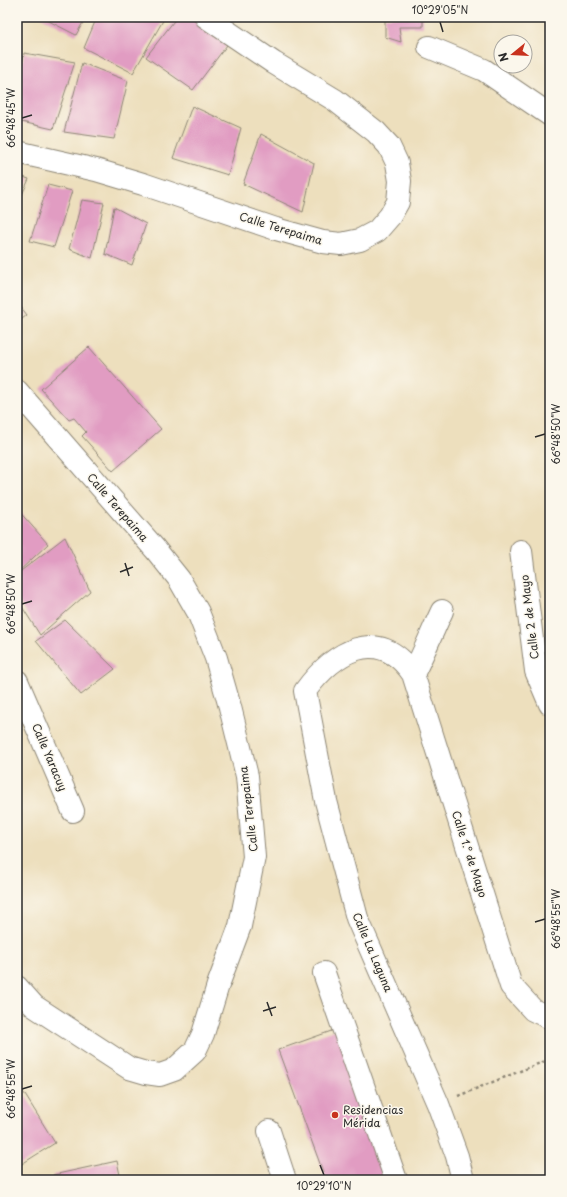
<svg xmlns="http://www.w3.org/2000/svg" width="567" height="1197" font-family="'Playpen Sans',sans-serif">
  <style>
    .building { fill: #e19cc2 }
    .lines { fill: none; stroke-linecap: round; stroke-linejoin: round }
    .minor-casing { stroke: #8c8574; stroke-width: 24 }
    .path { stroke: #8c8574; stroke-width: 2.5; stroke-dasharray: 3 3; stroke-linecap: butt }
    .minor { stroke: #fff; stroke-width: 22 }
    .ticks { fill: none; stroke: #2b2b2b; stroke-width: 1.5 }
    .poi-dot { fill: #c8321e; stroke: #fbf7ec; stroke-width: 1.5 }
    .labels { text-anchor: middle; dominant-baseline: central; stroke-width: 3; stroke-linejoin: round; paint-order: stroke }
    .street-label { font-size: 11px; fill: #2b2b2b; stroke: #fbf7ec }
    .poi-label { font-size: 11px; fill: #2b2b2b; stroke: #fbf7ec; text-anchor: start }
    .neatline { fill: none; stroke: #2b2b2b; stroke-width: 1.5 }
    .ticks-label { font-size: 10px; text-anchor: middle; fill: #2b2b2b }
  </style>
  <rect width="100%" height="100%" fill="#fbf7ec"/>
  <filter id="ink" filterUnits="userSpaceOnUse"><feTurbulence type="fractalNoise" baseFrequency=".025" numOctaves="2"/><feDisplacementMap in="SourceGraphic" scale="8" xChannelSelector="R" yChannelSelector="G"/><feConvolveMatrix kernelMatrix="1 2 1 2 8 2 1 2 1" color-interpolation-filters="sRGB"/></filter>
  <filter id="wash" filterUnits="userSpaceOnUse"><feTurbulence type="fractalNoise" baseFrequency=".012" numOctaves="4" result="noise"/><feDisplacementMap in="SourceGraphic" scale="16" xChannelSelector="R" yChannelSelector="G"/><feGaussianBlur stdDeviation="0.9" result="paint"/><feColorMatrix in="noise" values="0 0 0 0 0 0 0 0 0 0 0 0 0 0 0 0 0 1.4 0 .05"/><feComposite in="paint" operator="in"/></filter>
  <g filter="url(#wash)">
    <rect width="100%" height="100%" fill="#eddfbd"/>
    <g id="blocks">
      <path class="building" d="M41,17H86L76,35Z
        M97,17H165L133,73L84,48Z
        M177,17H191L227,45L193,90L146,57Z
        M385,17H423V27H399L401,42L385,37Z
        M24,53L75,62L53,129L17,121V92Z
        M82,63L128,81L114,139L64,132Z
        M192,106L241,128L228,175L173,158Z
        M261,134L314,163L303,212L243,184Z
        M17,175L29,179L17,206Z
        M48,185L72,191L54,247L30,241Z
        M82,200L104,203L92,258L69,249Z
        M114,207L146,224L132,265L105,254Z
        M17,302L27,315L17,323Z
        M89,347L161,429L113,471L82,436L86,432L74,418L69,420L41,389Z
        M17,509L48,544L17,573Z
        M65,537L90,591L40,635L17,599V574Z
        M65,620L115,669L81,695L36,641Z
        M337,1029L392,1180H326L278,1050Z
        M17,1082L55,1143L17,1167Z
        M117,1161L121,1180H54L53,1175Z"/>
    </g>
  </g>
  <g filter="url(#ink)">
    <use href="#blocks" fill-opacity="0" stroke="#8c8574" stroke-width="1"/>
    <g class="lines">
      <g class="minor-casing">
        <path id="minor" d="M429,47L484,70L550,115
          M17,152L96,170L143,184L276,229L323,242L341,244L360,240L377,231L390,216L398,202L400,181L397,163L389,146L376,132L335,100L274,63L206,17
          M17,391L155,549L179,579L198,612L216,658L230,707L247,776L254,857L240,926L218,985L203,1034L195,1051L174,1070L160,1075L146,1073L129,1068L34,1006L17,987
          M521,551L536,671L550,704
          M442,611C432,632 424,653 413,674C378,623 333,653 305,691L326,801L357,918L438,1104L457,1156L463,1180
          M413,674L511,986L533,1010L550,1018
          M17,681L73,811
          M324,973L396,1180
          M269,1131L285,1180"/>
      </g>
      <path class="path" d="M458,1096L550,1059"/>
      <use href="#minor" class="minor"/>
    </g>
  </g>
  <path class="ticks" d="M440,22L443,32M22,118L32,115M535,437L545,434M125,563L129,576M120,572L133,567M22,604L32,601M535,922L545,919M267,1002L272,1016M263,1011L276,1007M22,1089L32,1086M320,1165L324,1175"/>
  <circle class="poi-dot" cx="335" cy="1115" r="4"/>
  <g class="labels">
    <g class="street-label">
      <text transform="translate(281 228) rotate(17)">Calle Terepaima</text>
      <text transform="translate(118 507) rotate(49)">Calle Terepaima</text>
      <text transform="translate(529 617) rotate(-97)">Calle 2 de Mayo</text>
      <text transform="translate(50 757) rotate(67)">Calle Yaracuy</text>
      <text transform="translate(248 809) rotate(-97)">Calle Terepaima</text>
      <text transform="translate(470 854) rotate(72)">Calle 1.° de Mayo</text>
      <text transform="translate(373 952) rotate(67)">Calle La Laguna</text>
    </g>
    <g class="poi-label">
      <text x="343" y="1109">Residencias<tspan x="343" dy="13">Mérida</tspan></text>
    </g>
  </g>
  <rect width="567" height="1197" fill="none" stroke="#fbf7ec" stroke-width="44"/>
  <g transform="translate(513 54) rotate(252)"><circle r="19" fill="#fbf7ec" stroke="#a8a59f"/>
  <path d="M0-3L7 15L0 10L-7 15Z" fill="#c8321e"/>
  <text y="-6" font-size="11" font-weight="bold" text-anchor="middle" fill="#2b2b2b">N</text>
  </g>
  <rect x="22" y="22" width="523" height="1153" class="neatline"/>
  <g class="ticks-label">
    <text x="440" y="14">10°29'05"N</text>
    <text transform="translate(11 118) rotate(-90)" y="4">66°48'45"W</text>
    <text transform="translate(556 434) rotate(-90)" y="4">66°48'50"W</text>
    <text transform="translate(11 604) rotate(-90)" y="4">66°48'50"W</text>
    <text transform="translate(556 919) rotate(-90)" y="4">66°48'55"W</text>
    <text transform="translate(11 1089) rotate(-90)" y="4">66°48'55"W</text>
    <text x="324" y="1190">10°29'10"N</text>
  </g>
</svg>
